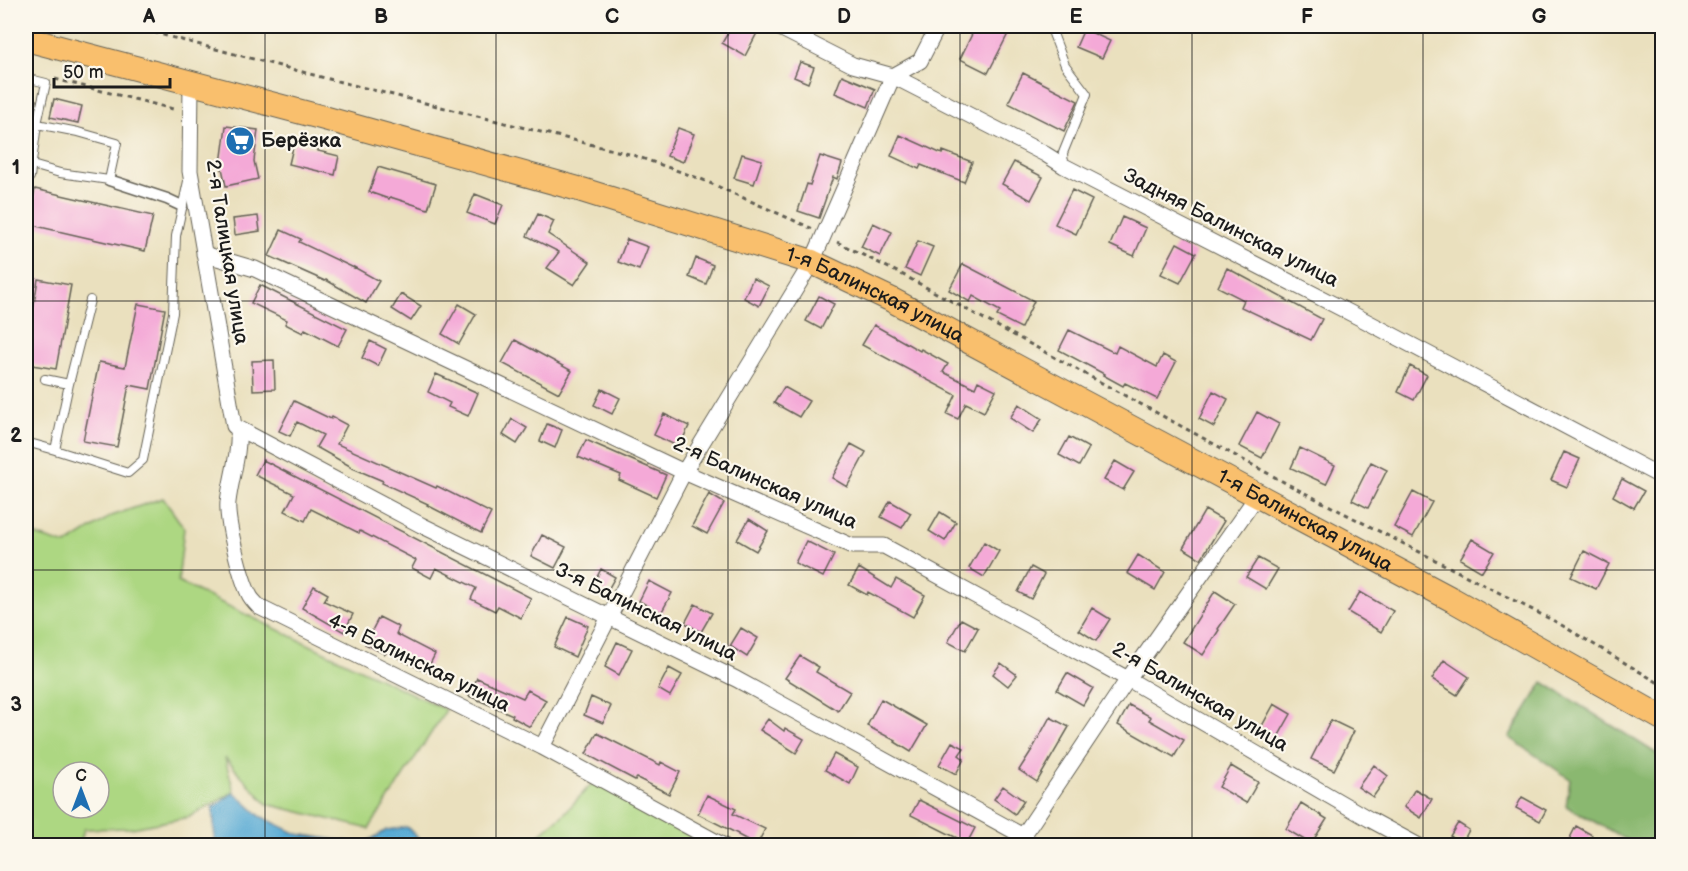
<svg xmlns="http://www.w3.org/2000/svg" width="1688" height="871" font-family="'Balsamiq Sans',sans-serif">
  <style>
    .green { fill: #add782; stroke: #647a4f; stroke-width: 1.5; fill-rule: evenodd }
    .forest { fill: #8ab870; stroke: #536a46; stroke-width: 1.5 }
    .water { fill: #59aad4; stroke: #3a6378; stroke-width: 1.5 }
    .building { fill: #f4a9d7 }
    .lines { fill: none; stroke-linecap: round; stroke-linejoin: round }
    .service-casing { stroke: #646155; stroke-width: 10 }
    .pedestrian-casing { stroke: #646155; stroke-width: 13 }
    .minor-casing { stroke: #646155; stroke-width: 17 }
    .primary-casing { stroke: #646155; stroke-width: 26 }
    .path { stroke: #646155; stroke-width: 3; stroke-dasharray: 4.5 4.5; stroke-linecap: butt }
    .service { stroke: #fff; stroke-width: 8 }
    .pedestrian { stroke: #fff; stroke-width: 10 }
    .minor { stroke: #fff; stroke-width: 15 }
    .primary { stroke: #f9bf6d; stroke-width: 24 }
    .grid { fill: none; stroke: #1c1c1c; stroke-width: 1.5; stroke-opacity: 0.55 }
    .labels { text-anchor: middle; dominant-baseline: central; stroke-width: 4.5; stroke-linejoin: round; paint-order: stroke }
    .poi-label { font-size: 20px; font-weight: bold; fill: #1c1c1c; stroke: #fbf7ec; text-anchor: start }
    .street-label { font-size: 20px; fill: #1c1c1c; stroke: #fbf7ec }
    .neatline { fill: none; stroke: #1c1c1c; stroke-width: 2 }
    .grid-label { font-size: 20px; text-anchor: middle; font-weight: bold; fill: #1c1c1c }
  </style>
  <rect width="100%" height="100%" fill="#fbf7ec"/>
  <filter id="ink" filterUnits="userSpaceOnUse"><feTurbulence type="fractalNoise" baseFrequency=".0167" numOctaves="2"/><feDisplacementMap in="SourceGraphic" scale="12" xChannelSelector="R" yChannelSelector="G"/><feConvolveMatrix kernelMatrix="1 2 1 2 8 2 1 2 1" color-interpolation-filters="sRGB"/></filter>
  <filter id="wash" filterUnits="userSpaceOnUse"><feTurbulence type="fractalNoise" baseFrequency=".008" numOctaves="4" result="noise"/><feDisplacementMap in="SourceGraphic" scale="24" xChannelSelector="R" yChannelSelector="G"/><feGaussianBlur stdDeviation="1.35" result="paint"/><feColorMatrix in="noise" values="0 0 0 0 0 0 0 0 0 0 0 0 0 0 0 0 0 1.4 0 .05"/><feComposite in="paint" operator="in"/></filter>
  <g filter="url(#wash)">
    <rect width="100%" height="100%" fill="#eae0be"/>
    <path class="green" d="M163,498L184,528L178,582L446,710L369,829L267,804L225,758L234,792L189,817L132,828L84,829L80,845H29L26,831V530L32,534L66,545L111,516ZM63,772H99V808H63Z
      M596,779L712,846H526L563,815Z"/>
    <path class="forest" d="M1543,682L1662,757V845H1636L1566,806L1570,779L1509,737Z"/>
    <path class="water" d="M234,792L260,816L297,834L363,844L387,830L407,827L425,845H159L172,842H215L213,808Z"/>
    <g id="blocks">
      <path class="building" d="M732,26H747L758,31L745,56L722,43Z
        M976,26H1012L988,73L960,59Z
        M1084,29L1110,41L1102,58L1076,47Z
        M800,62L814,67L808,83L794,77Z
        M1023,73L1078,101L1064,131L1008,103Z
        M842,75L875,89L868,107L835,93Z
        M54,99L82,106L78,123L50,117Z
        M226,126L258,130L254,161L258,179L226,186L221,164Z
        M678,128L694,134L683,162L667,156Z
        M900,135L942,154L943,151L972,162L964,182L921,165L919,169L891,156Z
        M294,143L318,149V151L339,156L335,175L289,164Z
        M742,154L762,160L754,184L734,178Z
        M820,156L842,163L837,179L833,177L819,218L798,211L807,184L810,185Z
        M1014,162L1043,177L1031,200L1002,184Z
        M378,167L436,184L428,209L390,197L389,199L369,192Z
        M35,189L153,216L145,251L27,224Z
        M1072,190L1092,200L1076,234L1055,224Z
        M475,194L503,205L495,224L467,213Z
        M538,214L554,221L548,234L590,262L574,285L547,268L559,252L527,236Z
        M258,216L260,231L235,235L233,219Z
        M1122,217L1146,228L1134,256L1110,245Z
        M873,223L892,232L880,256L861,247Z
        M281,230L301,239L299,242L354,268V267L379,281L366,303L326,280L325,281L269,256Z
        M627,239L648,247L639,270L618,262Z
        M918,241L933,247L920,276L905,269Z
        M1177,243L1196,253L1180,283L1161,274Z
        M696,258L713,265L706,284L689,277Z
        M963,264L1034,301L1021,328L997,316L1000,311L973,296L970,302L949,290Z
        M1227,268L1322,319L1311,340L1241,307L1244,300L1218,287Z
        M753,278L769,286L759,306L744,298Z
        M38,279L71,285L56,369L26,364V341H28Z
        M260,285L347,329L338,346L305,329L303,333L285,324L287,320L251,303Z
        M401,294L421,306L411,321L392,309Z
        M819,296L834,304L821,329L806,321Z
        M138,304L165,309L150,389L129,385L117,447L83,441L99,362L125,367Z
        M459,304L476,314L459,344L442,334Z
        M874,325L920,351L921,349L948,364L943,372L975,388L978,381L996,390L984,412L966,403L958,419L947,414L956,395L862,345Z
        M1069,330L1115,353L1118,346L1157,367L1163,355L1176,362L1157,399L1125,383L1123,386L1103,375L1104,374L1059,350Z
        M515,340L572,371L559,393L502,363Z
        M370,341L386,349L378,366L362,358Z
        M274,360L275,389L253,390L252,361Z
        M1410,366L1427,375L1414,400L1398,392Z
        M436,374L478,393L468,416L448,407L450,403L428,392Z
        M784,387L809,401L799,417L774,403Z
        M602,389L620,398L612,414L594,405Z
        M1213,391L1228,399L1214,427L1199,419Z
        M294,401L331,419L332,417L347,425L337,444L436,488L437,486L491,513L481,533L427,505L428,504L382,483L383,481L350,467V466L316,447L323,435L297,422L290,436L279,431Z
        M1019,404L1042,419L1033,433L1010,418Z
        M1257,412L1279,424L1262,458L1239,446Z
        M664,414L689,426L679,447L654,435Z
        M512,419L527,428L517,444L503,435Z
        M547,424L562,430L555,448L540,441Z
        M1069,437L1089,448L1079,466L1059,455Z
        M586,440L666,475L656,497L619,480L621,475L578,457Z
        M851,444L866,452L847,487L832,478Z
        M1300,448L1335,465L1326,484L1291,468Z
        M1564,452L1580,459L1567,487L1551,480Z
        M263,460L531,598L521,618L498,606L495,611L471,599L476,588L436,568L431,578L412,568L416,560L360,531L359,533L311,509L305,521L285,511L294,494L255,475Z
        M1115,461L1134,472L1123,490L1104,480Z
        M1371,462L1387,470L1368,508L1352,500Z
        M1622,479L1644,491L1634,508L1613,496Z
        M1413,492L1432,502L1413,537L1394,527Z
        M709,494L724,503L707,534L692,526Z
        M890,501L911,513L902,528L881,517Z
        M1205,510L1224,521L1201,559L1183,548Z
        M940,512L956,522L945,541L929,531Z
        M749,519L768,531L756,551L737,540Z
        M542,535L566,547L555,568L531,556Z
        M1472,539L1494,552L1482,572L1460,559Z
        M806,541L834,555L823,577L795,563Z
        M984,542L999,551L984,577L969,568Z
        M1584,551L1609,564L1596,589L1571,577Z
        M1138,555L1165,572L1155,590L1127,573Z
        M1258,558L1278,569L1266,589L1246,577Z
        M1031,567L1044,574L1031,599L1018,592Z
        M859,568L891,588L896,579L925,595L913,617L868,592L867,595L849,585Z
        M601,569L615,577L606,593L593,585Z
        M649,581L672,593L661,613L639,601Z
        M314,586L328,594L324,601L353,614L344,632L302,608Z
        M1215,591L1235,604L1218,629L1219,630L1203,655L1183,642Z
        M1360,592L1393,611L1381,632L1348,612Z
        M695,604L712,613L701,632L685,623Z
        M1092,608L1110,619L1096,641L1079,630Z
        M379,617L399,627L396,634L435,654L426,672L387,652L385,654L365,644Z
        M568,617L588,626L575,657L554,647Z
        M961,619L978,628L965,651L948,642Z
        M741,628L758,638L747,657L730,646Z
        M617,642L632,649L619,675L605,667Z
        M800,656L819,667L816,672L850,692L838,711L785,678Z
        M1444,660L1469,677L1457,695L1432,679Z
        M1001,663L1017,675L1008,686L993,674Z
        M669,668L682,675L670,696L658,689Z
        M1067,673L1093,688L1083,705L1057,690Z
        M477,678L523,698L528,690L546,700L530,727L512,717L513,715L469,696Z
        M591,697L611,706L603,723L584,715Z
        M881,699L927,725L911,752L895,742L896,741L867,726Z
        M1274,704L1291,714L1274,744L1257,735Z
        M1129,705L1151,717L1149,720L1184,740L1174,757L1118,725Z
        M1050,717L1069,727L1037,782L1019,770L1033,748Z
        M768,719L784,731L785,728L804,739L796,753L760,730Z
        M1331,720L1354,731L1334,770L1311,759Z
        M597,733L660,765L661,762L680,772L669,794L637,778L635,780L586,754Z
        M952,742L964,748L959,755L964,759L956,774L939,765Z
        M834,754L858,767L850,784L825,770Z
        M1374,765L1388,776L1373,797L1358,787Z
        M1231,766L1258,782L1246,803L1219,787Z
        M1003,786L1024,801L1015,814L994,799Z
        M1415,789L1432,799L1421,818L1404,807Z
        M707,795L736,809L733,814L765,829L757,845L738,835V834L698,814Z
        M1522,797L1546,810L1540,821L1516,808Z
        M919,800L975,828L967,843L911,815Z
        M1301,803L1327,819L1311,844L1286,829Z
        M1458,823L1469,830L1462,843L1450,836Z
        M1576,826L1592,835L1586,846H1566Z"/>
    </g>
  </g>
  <g filter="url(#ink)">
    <use href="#blocks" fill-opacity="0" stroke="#646155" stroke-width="1.5"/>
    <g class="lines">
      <g class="service-casing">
        <path id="service" d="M1050,26L1065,65L1087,94L1063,153L1064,166
          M26,78L46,83L37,124L78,132L117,143L109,180L60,173L32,165
          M26,182L30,177L37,124
          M45,379L69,384L55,450L128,473L143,460L173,313L176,236L188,181
          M69,384L90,300
          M26,442L55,450"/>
      </g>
      <g class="pedestrian-casing">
        <path id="pedestrian" d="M109,180L167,199L182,206"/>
      </g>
      <g class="minor-casing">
        <path id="minor" d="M776,26L853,65L893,76L1045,154L1064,166L1362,319L1662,477
          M191,84L190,171L234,426L421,525L736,679L1023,836L1034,846
          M204,254L255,269L684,472L852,546H884L1128,679L1369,819L1419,846
          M238,428C240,453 231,477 228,502C226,520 241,580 250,596C252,600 256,603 259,607L542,747L724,846
          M542,747L684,472L812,262L893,76L920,61L938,26
          M1023,836L1128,679L1257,496"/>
      </g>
      <g class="primary-casing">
        <g id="primary">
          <path id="s1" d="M26,39L324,118L582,190L812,262L890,299L1453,600L1662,718"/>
        </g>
      </g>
      <path class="path" d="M137,26L159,34L325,78L633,155L701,179L813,229
        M55,79L177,110
        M837,242L907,277L1293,487L1558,623L1662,685"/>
      <use href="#service" class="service"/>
      <use href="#pedestrian" class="pedestrian"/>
      <use href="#minor" class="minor"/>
      <use href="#primary" class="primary"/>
    </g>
  </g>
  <path class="grid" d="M265,26V846M496,26V846M728,26V846M960,26V846M1192,26V846M1423,26V846M26,301H1662M26,570H1662"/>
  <defs>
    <g id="supermarket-disc" transform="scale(1.5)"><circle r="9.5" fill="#1f6fb2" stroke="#fbf7ec"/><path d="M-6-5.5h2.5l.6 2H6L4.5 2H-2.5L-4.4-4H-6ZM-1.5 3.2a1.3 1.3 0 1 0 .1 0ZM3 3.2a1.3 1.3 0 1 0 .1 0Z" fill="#fff"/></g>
  </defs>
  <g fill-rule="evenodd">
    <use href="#supermarket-disc" x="240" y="141"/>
  </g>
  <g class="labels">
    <g class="poi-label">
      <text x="261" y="141">Берёзка</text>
    </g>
    <g class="street-label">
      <text transform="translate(1231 228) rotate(27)">Задняя Балинская улица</text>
      <text transform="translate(227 252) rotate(81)">2-я Талицкая улица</text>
      <text stroke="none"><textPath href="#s1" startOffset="888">1-я Балинская улица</textPath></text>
      <text transform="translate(765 483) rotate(24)">2-я Балинская улица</text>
      <text stroke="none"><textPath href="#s1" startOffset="1374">1-я Балинская улица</textPath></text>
      <text transform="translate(646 612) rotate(26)">3-я Балинская улица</text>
      <text transform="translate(419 663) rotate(26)">4-я Балинская улица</text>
      <text transform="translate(1200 697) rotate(30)">2-я Балинская улица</text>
    </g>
  </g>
  <rect width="1688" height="871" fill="none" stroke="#fbf7ec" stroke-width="66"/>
  <g transform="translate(81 790)"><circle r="28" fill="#fbf7ec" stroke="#a29f99" stroke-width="1.5"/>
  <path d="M0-4.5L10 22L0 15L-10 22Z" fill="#1f6fb2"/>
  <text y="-9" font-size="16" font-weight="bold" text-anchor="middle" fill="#1c1c1c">С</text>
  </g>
  <path d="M54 78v9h116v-9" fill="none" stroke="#1c1c1c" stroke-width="3"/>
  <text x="63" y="78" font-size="18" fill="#1c1c1c" stroke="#fbf7ec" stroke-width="4.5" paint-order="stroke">50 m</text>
  <rect x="33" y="33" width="1622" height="805" class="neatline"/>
  <g class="grid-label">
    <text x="149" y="23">A</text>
    <text x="381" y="23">B</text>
    <text x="612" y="23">C</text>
    <text x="844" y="23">D</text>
    <text x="1076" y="23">E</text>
    <text x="1307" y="23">F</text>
    <text x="1539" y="23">G</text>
    <text x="16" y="174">1</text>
    <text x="16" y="442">2</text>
    <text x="16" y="711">3</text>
  </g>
</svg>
